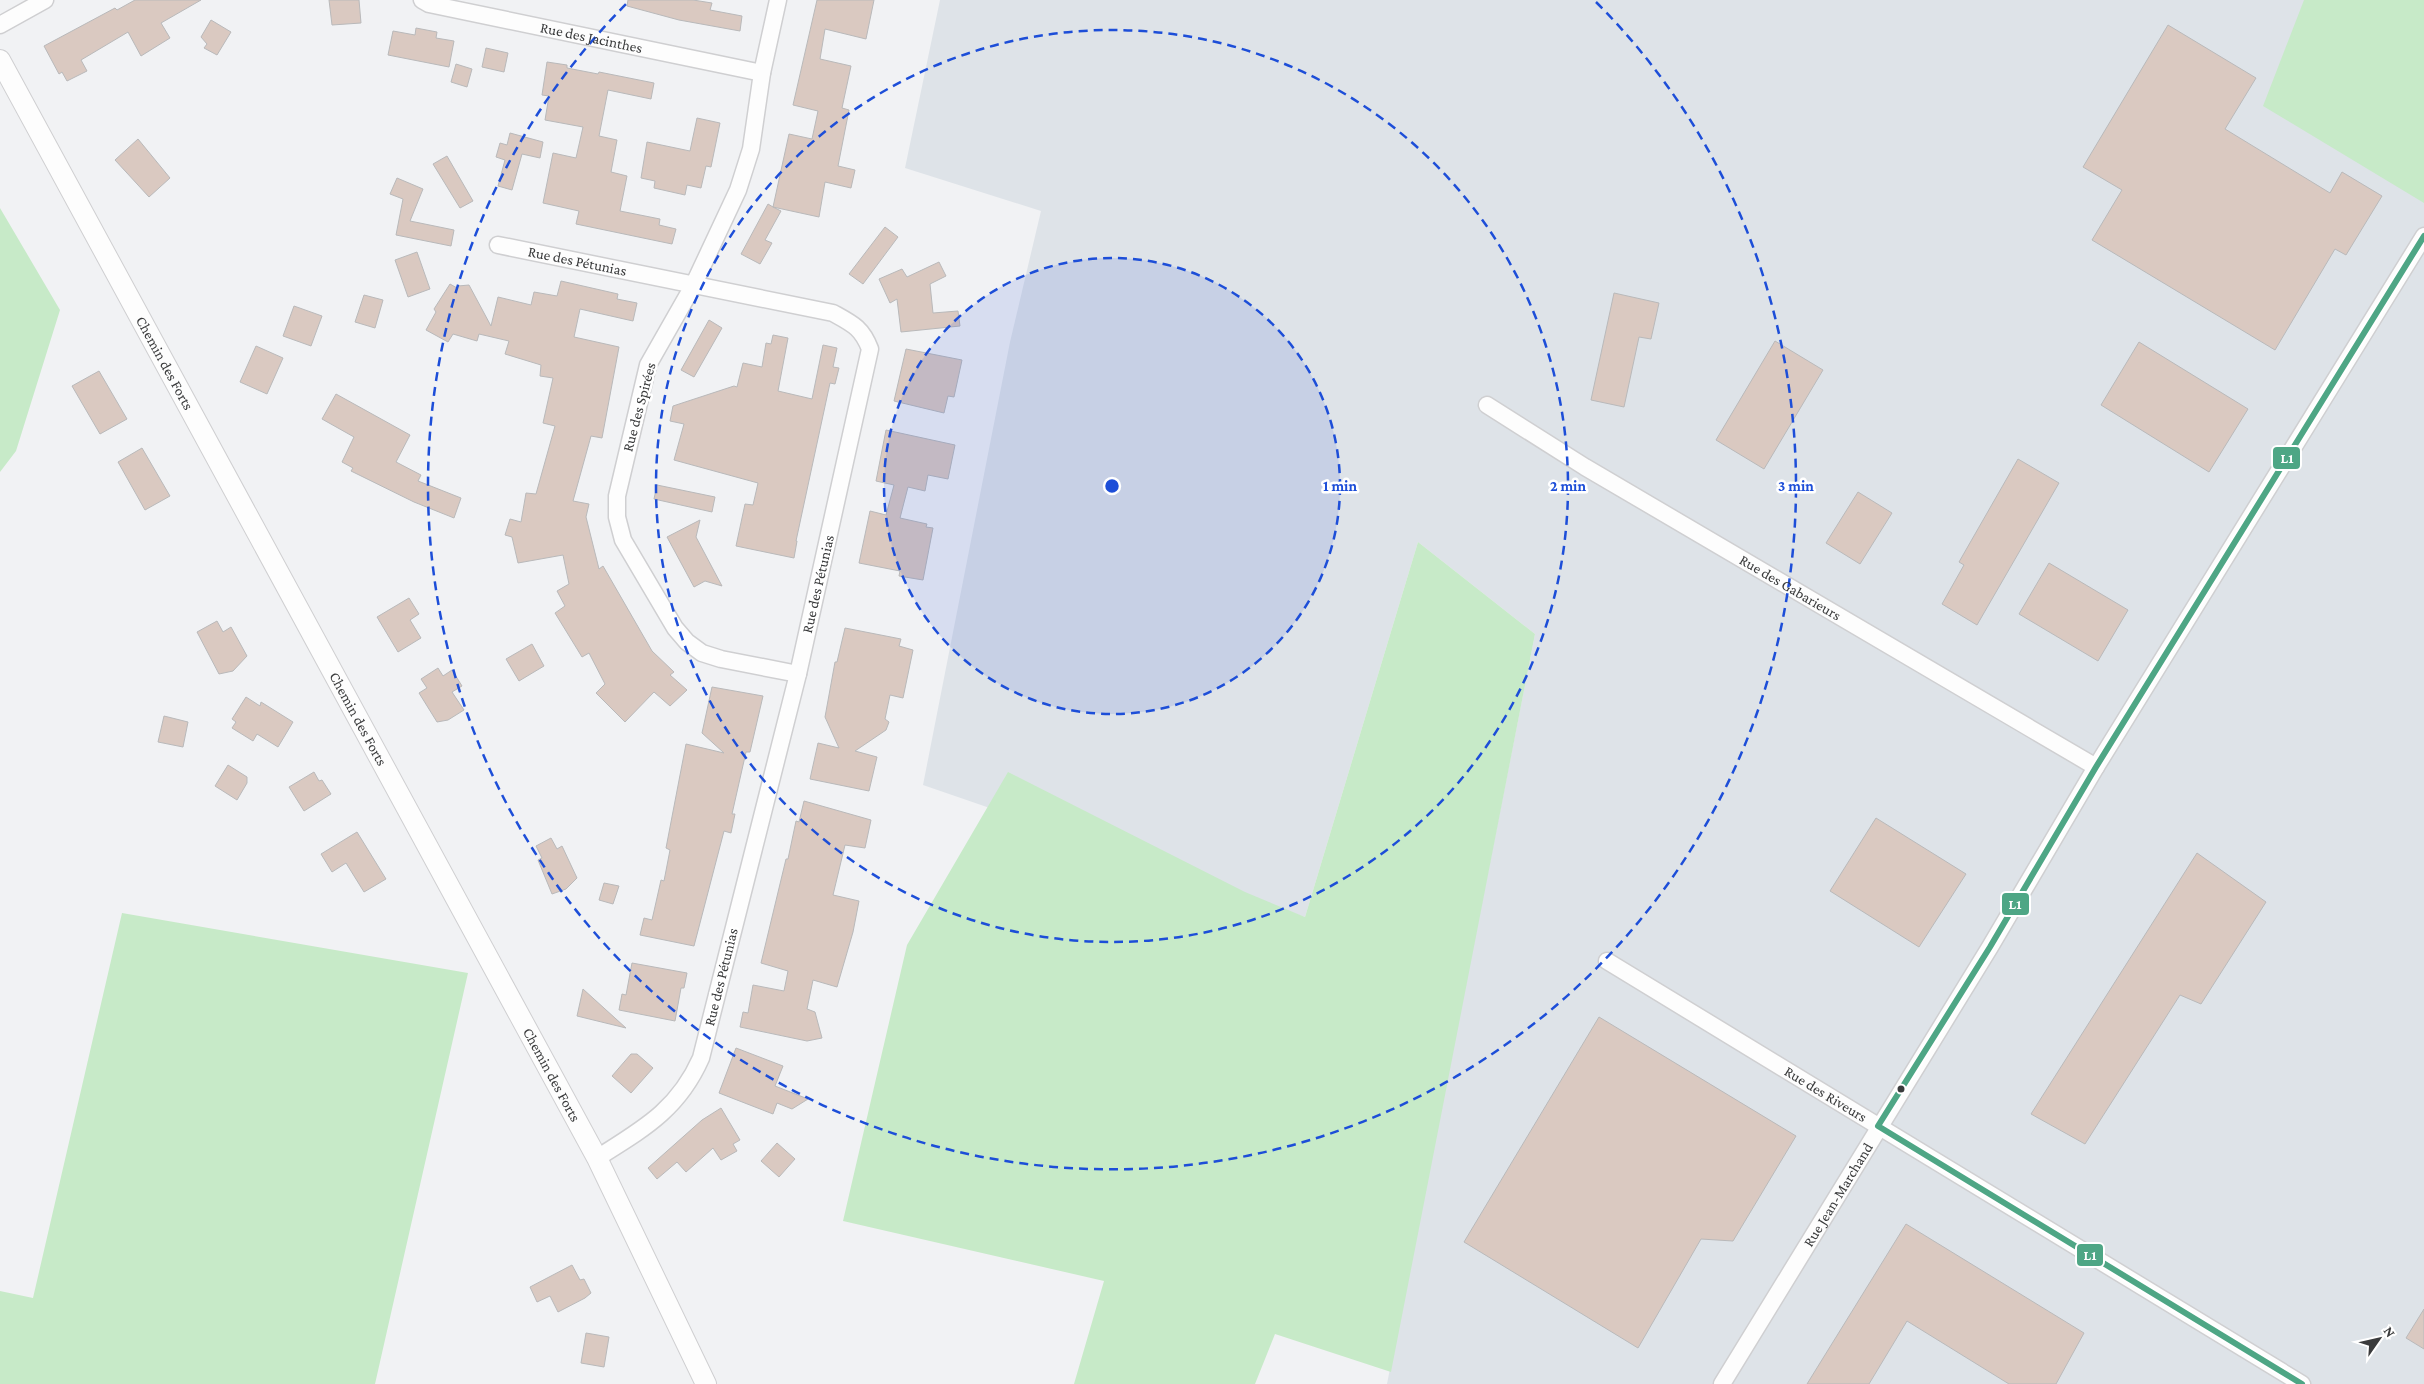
<svg xmlns="http://www.w3.org/2000/svg" width="2424" height="1384" font-family="'Crimson Pro',serif">
  <style>
    .built { fill: #dee3e8 }
    .green { fill: #c7eac8 }
    .building { fill: #dac9c1; stroke: #b9b9ba }
    .lines { fill: none; stroke-linecap: round; stroke-linejoin: round }
    .minor-casing { stroke: #cfcfd1; stroke-width: 19 }
    .tertiary-casing { stroke: #cfcfd1; stroke-width: 22 }
    .minor { stroke: #fdfdfd; stroke-width: 16 }
    .tertiary { stroke: #fdfdfd; stroke-width: 20 }
    .bus-1-casing { stroke: #fff; stroke-width: 10 }
    .bus-1 { stroke: #4ea685; stroke-width: 6 }
    .ring { fill: none; stroke: #1d4ed8; stroke-width: 2.5; stroke-dasharray: 9 6 }
    .bus-dot { fill: #3a3b3c; stroke: #fff; stroke-width: 2 }
    .labels { text-anchor: middle; dominant-baseline: central; stroke-width: 5; stroke-linejoin: round; paint-order: stroke }
    .street-label { font-size: 15px; fill: #3a3b3c; stroke: #fff }
    .centre { fill: #1d4ed8; stroke: #fff; stroke-width: 2.5 }
    .ring-label { font-size: 15px; text-anchor: middle; font-weight: bold; fill: #1d4ed8; stroke: #fff; stroke-width: 5; stroke-linejoin: round; paint-order: stroke }
    .line-badge { stroke: #fff; stroke-width: 2 }
    .badge-label { font-size: 14px; text-anchor: middle; font-weight: bold; fill: #fff }
  </style>
  <rect width="100%" height="100%" fill="#f1f2f4"/>
  <path class="built" d="M940,0H2424V1384H1387L1535,634L1418,542L1305,917L923,785L1010,342L1041,211L905,168Z"/>
  <path class="green" d="M2304,0H2424V203L2263,106Z
    M0,208L60,310L16,451L0,472Z
    M1418,542L1535,634L1391,1372L1275,1334L1255,1384H1074L1104,1281L843,1221L907,945L1008,772L1245,892L1305,917Z
    M122,913L468,973L375,1384H0V1291L33,1298Z"/>
  <path class="building" d="M135,0H201L161,23L170,38L141,56L128,32L81,60L87,71L67,81L62,72L59,74L44,46L115,8L117,10Z
    M329,0H359L361,23L332,25Z
    M628,0H693L712,3L710,10L742,16L740,31L679,20L627,6Z
    M817,0H874L866,39L825,29L820,59L851,66L842,108L849,110L838,166L855,170L851,188L825,182L819,217L773,207L781,211L765,240L772,243L760,264L741,254L768,204L773,207L789,134L812,139L818,111L793,105Z
    M211,20L231,32L217,55L204,48L207,44L201,37Z
    M2168,25L2256,78L2225,129L2330,193L2342,172L2382,196L2346,255L2335,249L2275,350L2092,240L2122,190L2083,167Z
    M416,28L437,32L436,38L454,41L449,67L388,55L393,31L415,35Z
    M486,48L508,53L504,72L482,67Z
    M547,62L567,65V68L598,74L599,72L654,83L651,99L608,90L599,136L617,140L611,172L627,176L620,211L660,219L659,225L676,229L672,244L576,224L579,211L543,203L553,153L576,158L583,127L545,120L549,96L542,95Z
    M456,64L472,69L467,87L451,82Z
    M697,118L720,123L711,167L706,166L701,188L687,185L685,195L654,188L655,181L641,178L647,142L690,151Z
    M510,133L543,142L540,158L522,154L512,190L498,186L505,160L496,157L500,143L507,145Z
    M138,139L170,178L149,197L115,160Z
    M447,156L473,201L460,208L433,164Z
    M397,178L423,189L410,221L454,230L451,246L396,235L403,199L390,194Z
    M885,227L898,237L863,284L849,274Z
    M417,252L430,289L408,297L395,260Z
    M939,262L946,276L930,284L933,313L958,311L960,326L901,332L897,299L890,303L879,279L902,269L907,277Z
    M561,281L618,294L617,299L637,303L633,321L580,309L574,337L619,347L602,438L591,436L573,501L589,504L586,517L599,569L603,566L652,651L674,672L670,675L687,690L670,706L654,692L625,722L596,693L605,684L589,653L582,657L555,613L565,606L557,591L569,584L563,555L518,563L512,537L505,535L510,519L521,522L526,493L536,494L555,426L543,423L553,378L540,376L541,365L505,354L509,341L479,334L477,341L453,334L448,342L426,330L436,312L434,309L450,284L457,288L458,286L469,285L491,326L498,297L531,305L534,292L557,296Z
    M1614,293L1659,303L1651,339L1639,337L1624,407L1591,400Z
    M364,295L383,300L375,328L355,322Z
    M294,306L322,316L311,346L283,336Z
    M709,320L722,328L694,377L681,370Z
    M773,335L788,338L778,391L812,399L823,345L837,348L833,367L839,368L835,384L830,383L796,541H797L794,558L736,546L745,504L753,505L758,483L674,460L684,424L670,421L673,406L734,386L737,387L743,363L762,367L766,343L771,344Z
    M1775,341L1823,370L1764,469L1716,440Z
    M2139,342L2248,409L2209,472L2101,405Z
    M256,346L283,358L267,394L240,382Z
    M906,349L962,360L954,397L948,396L944,413L894,401Z
    M99,371L127,419L100,434L72,386Z
    M336,394L410,435L396,462L421,475L418,481L461,498L454,518L414,502L351,471L353,468L342,462L354,437L322,419Z
    M886,430L955,445L948,479L928,475L925,491L908,487L900,518L927,524L926,527L933,528L923,580L899,576L900,571L859,563L870,511L886,515L894,485L876,481Z
    M142,448L170,496L145,510L118,462Z
    M2018,459L2059,483L1977,625L1942,604L1964,565L1959,562Z
    M657,485L715,497L712,512L654,499Z
    M1858,492L1892,513L1860,564L1826,543Z
    M700,520L696,537L722,586L705,581L694,587L667,537Z
    M2049,563L2128,610L2098,661L2019,614Z
    M409,598L419,614L410,620L421,638L398,652L377,617Z
    M217,621L223,632L231,627L247,656L233,671L219,674L197,632Z
    M845,628L901,639L899,646L913,650L903,698L890,695L885,719L889,722L886,730L855,751L877,757L869,791L810,779L818,743L839,748L825,717L835,662H837Z
    M532,644L544,666L519,681L506,659Z
    M438,668L443,676L452,670L462,686L452,692L464,710L448,720L437,722L419,693L427,688L421,679Z
    M712,687L763,696L750,752H746L732,814H735L731,833L724,831L694,946L640,935L644,918L652,920L661,880L664,881L670,850L666,848L686,744L724,753L702,733Z
    M246,697L260,706L261,702L293,722L278,747L257,734L253,741L232,728L236,722L232,719Z
    M164,716L188,722L183,747L158,742Z
    M228,765L247,777V783L237,800L215,786Z
    M314,772L319,781L322,780L331,794L304,811L289,787Z
    M804,801L871,820L865,848L845,845L833,895L859,901L853,932L837,987L813,980L807,1009L815,1012L822,1038L807,1041L740,1027L743,1012L748,1013L753,985L784,991L788,971L761,963L786,859H788L796,821L799,822Z
    M1876,818L1966,874L1919,947L1830,891Z
    M357,832L386,879L364,892L346,863L332,872L321,854Z
    M551,838L557,849L562,846L577,878L566,889L552,894L538,860L542,858L536,846Z
    M2197,853L2266,902L2201,1004L2180,995L2085,1144L2031,1114Z
    M604,883L619,886L613,904L599,900Z
    M632,963L687,973L684,988H681L675,1021L619,1010L622,994L626,995Z
    M583,989L626,1028L577,1016Z
    M1599,1017L1796,1136L1733,1241L1701,1239L1638,1348L1464,1242Z
    M736,1048L783,1066L775,1086L808,1099L792,1109L777,1103L773,1114L719,1093Z
    M631,1054H637L653,1068L631,1093L612,1076Z
    M721,1108L740,1140L733,1144L737,1151L721,1160L713,1148L686,1172L677,1162L657,1179L648,1168L702,1120Z
    M777,1143L795,1159L779,1177L761,1161Z
    M1906,1224L2084,1333L2056,1384H2009L1907,1321L1869,1384H1807Z
    M572,1265L580,1280L584,1279L591,1293L585,1298L558,1312L550,1296L537,1302L530,1287Z
    M2424,1309V1349L2406,1338Z
    M586,1333L609,1337L604,1367L581,1363Z"/>
  <g class="lines">
    <g class="minor-casing">
      <g id="minor">
        <path id="s1" d="M422,0L429,4L762,73"/>
        <path d="M778,0L762,73L751,149L738,190L693,286L648,365L617,496V517L623,540L675,628L687,642L702,653L721,659L798,674"/>
        <path d="M0,25L45,0"/>
        <path id="s2" d="M498,245L833,313C853,324 862,328 870,349L798,674L701,1058C678,1110 643,1129 597,1158"/>
        <path id="s3" d="M1487,405L1585,467L2096,767"/>
        <path id="s4" d="M1607,961L2302,1384"/>
        <path id="s5" d="M1722,1384L1990,947L2096,767L2424,236"/>
      </g>
    </g>
    <g class="tertiary-casing">
      <g id="tertiary">
        <path id="s6" d="M0,60L597,1158L706,1384"/>
      </g>
    </g>
    <use href="#minor" class="minor"/>
    <use href="#tertiary" class="tertiary"/>
    <g class="bus-1-casing">
      <path id="bus-1" d="M1878,1126L1990,947L2096,767L2424,236
        M1878,1126L2302,1384"/>
    </g>
    <use href="#bus-1" class="bus-1"/>
  </g>
  <circle cx="1112" cy="486" r="228" fill="#1d4ed8" fill-opacity=".12"/>
  <g class="ring">
    <circle cx="1112" cy="486" r="228"/>
    <circle cx="1112" cy="486" r="456"/>
    <path d="M1596 2A684 684 0 1 1 628 2"/>
  </g>
  <circle class="bus-dot" cx="1901" cy="1089" r="4.5"/>
  <g class="labels">
    <g class="street-label">
      <text stroke="none"><textPath href="#s1" startOffset="174">Rue des Jacinthes</textPath></text>
      <text stroke="none"><textPath href="#s2" startOffset="81">Rue des Pétunias</textPath></text>
      <text stroke="none"><textPath href="#s6" startOffset="345">Chemin des Forts</textPath></text>
      <text transform="translate(639 407) rotate(-75)">Rue des Spirées</text>
      <text transform="translate(818 584) rotate(-77)">Rue des Pétunias</text>
      <text stroke="none"><textPath href="#s3" startOffset="354">Rue des Gabarieurs</textPath></text>
      <text stroke="none"><textPath href="#s6" startOffset="750">Chemin des Forts</textPath></text>
      <text transform="translate(721 977) rotate(-76)">Rue des Pétunias</text>
      <text stroke="none"><textPath href="#s6" startOffset="1155">Chemin des Forts</textPath></text>
      <text stroke="none"><textPath href="#s4" startOffset="256">Rue des Riveurs</textPath></text>
      <text stroke="none"><textPath href="#s5" startOffset="222">Rue Jean-Marchand</textPath></text>
    </g>
  </g>
  <circle cx="1112" cy="486" r="8" class="centre"/>
  <g class="ring-label">
    <text x="1340" y="491">1 min</text>
    <text x="1568" y="491">2 min</text>
    <text x="1796" y="491">3 min</text>
  </g>
  <g class="line-badge">
    <rect x="2272" y="446" width="29" height="24" rx="5" fill="#4ea685"/>
    <rect x="2001" y="892" width="29" height="24" rx="5" fill="#4ea685"/>
    <rect x="2076" y="1243" width="28" height="24" rx="5" fill="#4ea685"/>
  </g>
  <g class="badge-label">
    <text x="2287" y="463">L1</text>
    <text x="2015" y="909">L1</text>
    <text x="2090" y="1260">L1</text>
  </g>
  <g transform="translate(2379 1339) rotate(56)" stroke="#ffffff" stroke-width="4" paint-order="stroke">
  <path d="M0-4L9 19L0 12L-9 19Z" fill="#3a3b3c"/>
  <text y="-8" font-size="14" font-weight="bold" text-anchor="middle" fill="#3a3b3c">N</text>
  </g>
</svg>
